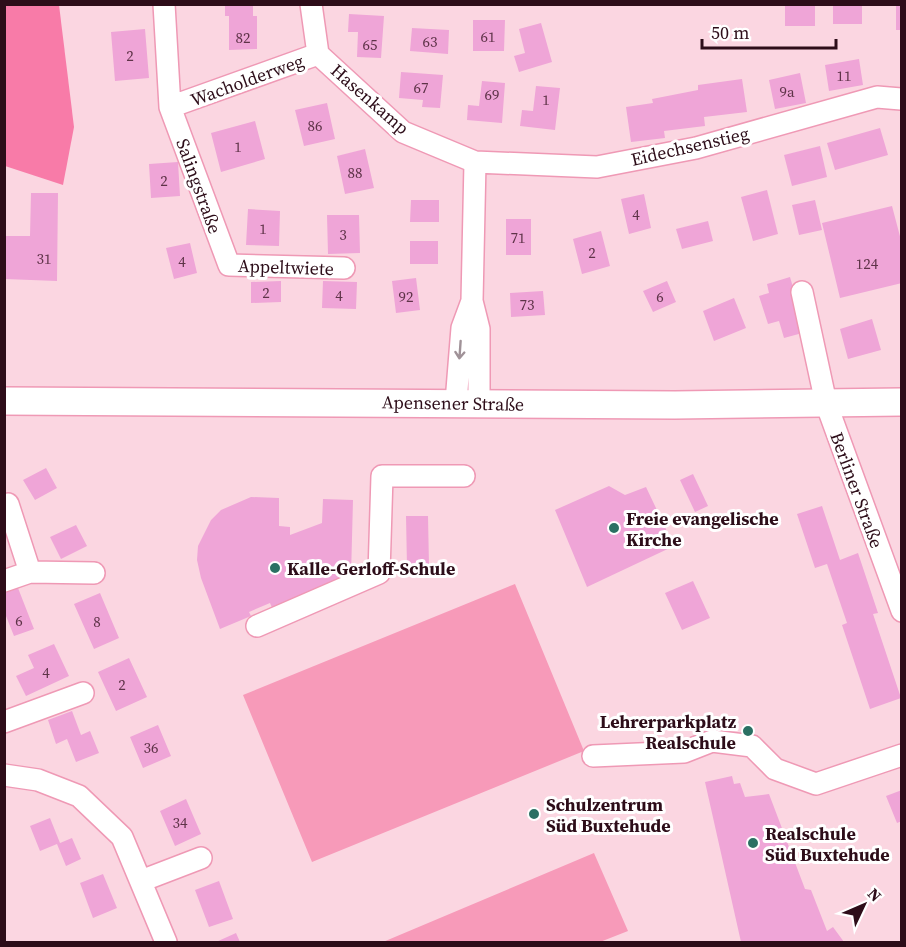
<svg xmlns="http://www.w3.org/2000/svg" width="906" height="947" font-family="'Source Serif 4',serif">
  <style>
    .green { fill: #f79ab9 }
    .forest { fill: #f87ba8 }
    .building { fill: #efa5d7 }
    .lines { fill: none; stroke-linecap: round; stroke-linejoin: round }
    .minor-casing { stroke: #ef99b5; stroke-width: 24 }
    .major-casing { stroke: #ef99b5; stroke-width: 30 }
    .minor { stroke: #fff; stroke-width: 21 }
    .major { stroke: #fff; stroke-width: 27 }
    .oneway { stroke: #a09298 }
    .poi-dot { fill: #2b7063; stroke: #fff; stroke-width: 2 }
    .labels { text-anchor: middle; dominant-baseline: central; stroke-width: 6; stroke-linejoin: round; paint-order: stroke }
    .number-label { font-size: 15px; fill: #5e3348 }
    .street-label { font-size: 18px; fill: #2d0d19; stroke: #fff }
    .poi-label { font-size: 18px; font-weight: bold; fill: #2d0d19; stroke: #fff; text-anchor: start }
  </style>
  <rect width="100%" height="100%" fill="#fbd6e1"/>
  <path class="green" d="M515,584L584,751L312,862L243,695Z
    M594,853L628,931L600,942H383Z"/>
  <path class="forest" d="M5,4L59,5L74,127L63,185L5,166Z"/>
  <path class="building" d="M225,4H253V16H257V49L229,50V16H225Z
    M785,4H815V26H785Z
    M833,4H862V24H833Z
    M896,4H902V30H896Z
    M349,14L384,16L381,58L357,57L358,32H348Z
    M473,20H505L504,51H473Z
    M541,23L552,62L519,72L514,56L525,53L519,29Z
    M412,28L449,30L448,54L410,51Z
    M145,29L149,78L115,81L111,32Z
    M859,59L863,85L829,91L825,65Z
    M401,72L443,75L440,108L422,107L423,100L399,98Z
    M800,73L806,103L775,109L769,80Z
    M742,79L747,112L704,117L705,126L664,131L665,138L631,142L626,107L653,103L652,99L698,90V85Z
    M482,81L505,83L502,123L467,120L468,105L479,106Z
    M536,86L560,88L555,130L520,126L522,110L533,111Z
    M327,103L335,139L304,146L295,110Z
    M255,121L265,159L221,172L211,133Z
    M880,128L888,155L835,170L827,143Z
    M820,146L827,177L792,186L784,155Z
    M365,149L374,188L345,194L337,156Z
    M178,162L180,196L151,198L149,164Z
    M767,190L778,234L753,241L741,197Z
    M31,193H58L57,281L5,279V236H30Z
    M644,194L651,228L629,234L621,199Z
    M411,200H439V222H410Z
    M815,200L822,230L799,235L792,205Z
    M892,206L902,244V283L840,298L822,223Z
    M248,209L280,211L279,246L246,245Z
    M327,215H359L360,253L328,254Z
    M506,219H531V255H506Z
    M708,221L713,241L682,249L676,229Z
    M601,231L610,266L582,274L573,239Z
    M410,241H438V264H410Z
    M190,243L197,273L174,279L166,248Z
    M790,277L806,332L784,338L779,321L768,324L759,296L769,293L767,284Z
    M416,278L420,310L396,313L392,281Z
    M281,281V302L251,303V282Z
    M323,281L357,282L356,309L322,308Z
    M667,281L676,302L653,312L643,291Z
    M543,291L545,315L511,317L510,293Z
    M734,298L746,328L714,341L703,311Z
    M872,319L881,350L848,359L840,329Z
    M46,468L57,488L35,500L23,480Z
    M693,474L708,506L695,512L680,480Z
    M609,486L625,495L646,487L674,546L587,587L555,510Z
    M251,497L279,498V526L290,527V535L322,523L323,499L353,500L351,576L273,610L270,603L249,612L251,616L220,629L201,578L197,560L198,546L211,520L221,510Z
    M822,506L840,560L858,553L878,613L873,614L901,698L870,709L842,625L847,623L827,564L815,568L797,514Z
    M406,516H428L429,566L407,567Z
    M76,525L87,546L61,559L50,537Z
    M693,581L710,618L682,630L665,593Z
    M18,588L34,629L14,636L4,611V593Z
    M100,593L119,638L94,649L74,604Z
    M54,644L69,676L26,696L16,676L34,668L28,655Z
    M129,658L147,697L116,711L98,672Z
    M72,711L81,735L90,731L99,753L76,762L67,739L56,744L48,720Z
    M158,725L171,756L143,768L130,737Z
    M732,776L734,784L740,783L745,797L769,794L805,889L811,890L827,931L833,927L844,942H741L705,782Z
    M902,790V821L897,823L886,796Z
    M186,799L201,834L175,846L160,811Z
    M50,818L60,843L72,838L81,859L66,866L57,844L40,851L30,826Z
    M103,874L117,908L93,918L80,883Z
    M219,881L233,919L209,927L195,890Z
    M236,933L240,942H216Z"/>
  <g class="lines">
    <g class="minor-casing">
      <path id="minor" d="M164,4L170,107L318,54
        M311,4L318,54L403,132L475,162L472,301L479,329V402
        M170,107L229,265L344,268
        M475,162L597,167L696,148L877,97L901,99
        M802,292L826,403L902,611
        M456,402L462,328L472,301
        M30,572L94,573
        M4,581L30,572L8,504
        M257,626L379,573L382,476H464
        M4,722L83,693
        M593,756L684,752L712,741L752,746L775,769L816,784L902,755
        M4,775L38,780L79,796L122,837L166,942
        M141,881L201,858"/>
    </g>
    <g class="major-casing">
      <path id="major" d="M4,401L675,405L902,402"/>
    </g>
    <use href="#minor" class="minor"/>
    <use href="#major" class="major"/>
  </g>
  <defs><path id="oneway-shaft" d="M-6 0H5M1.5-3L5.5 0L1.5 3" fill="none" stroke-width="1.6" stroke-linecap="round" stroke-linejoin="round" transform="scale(1.5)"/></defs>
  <use class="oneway" href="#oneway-shaft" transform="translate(460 350) rotate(94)"/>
  <g class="poi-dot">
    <circle cx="614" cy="528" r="6"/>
    <circle cx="275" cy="568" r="6"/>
    <circle cx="748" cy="731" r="6"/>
    <circle cx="534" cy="814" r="6"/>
    <circle cx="753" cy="843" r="6"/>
  </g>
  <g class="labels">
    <g class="number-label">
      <text x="488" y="36">61</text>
      <text x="243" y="37">82</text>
      <text x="430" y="41">63</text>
      <text x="370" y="44">65</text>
      <text x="130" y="55">2</text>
      <text x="844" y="75">11</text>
      <text x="421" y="87">67</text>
      <text x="787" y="91">9a</text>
      <text x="492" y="94">69</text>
      <text x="546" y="99">1</text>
      <text x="315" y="125">86</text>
      <text x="238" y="146">1</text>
      <text x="355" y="172">88</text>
      <text x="164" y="180">2</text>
      <text x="636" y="214">4</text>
      <text x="263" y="228">1</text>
      <text x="343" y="234">3</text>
      <text x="518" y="237">71</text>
      <text x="592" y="252">2</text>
      <text x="44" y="258">31</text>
      <text x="182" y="261">4</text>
      <text x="867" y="263">124</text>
      <text x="266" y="292">2</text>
      <text x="339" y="295">4</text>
      <text x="406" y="296">92</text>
      <text x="660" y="296">6</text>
      <text x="527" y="304">73</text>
      <text x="19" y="620">6</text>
      <text x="97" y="621">8</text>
      <text x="46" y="672">4</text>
      <text x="122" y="684">2</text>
      <text x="151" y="747">36</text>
      <text x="180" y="822">34</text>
    </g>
    <g class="street-label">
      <text transform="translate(247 80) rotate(-20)">Wacholderweg</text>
      <text transform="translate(370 99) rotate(41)">Hasenkamp</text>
      <text transform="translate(690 146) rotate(-13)">Eidechsenstieg</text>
      <text transform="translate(199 186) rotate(70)">Salingstraße</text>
      <text transform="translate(286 267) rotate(2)">Appeltwiete</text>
      <text transform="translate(453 403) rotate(1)">Apensener Straße</text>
      <text transform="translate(857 490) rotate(70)">Berliner Straße</text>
    </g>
    <g class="poi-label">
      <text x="626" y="518">Freie evangelische<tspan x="626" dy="21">Kirche</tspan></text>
      <text x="287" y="568">Kalle-Gerloff-Schule</text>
      <text x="736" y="721" text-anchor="end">Lehrerparkplatz<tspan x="736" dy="21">Realschule</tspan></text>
      <text x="546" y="804">Schulzentrum<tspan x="546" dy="21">Süd Buxtehude</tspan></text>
      <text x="765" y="833">Realschule<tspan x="765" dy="21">Süd Buxtehude</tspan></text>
    </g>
  </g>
  <rect width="906" height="947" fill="none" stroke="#2d0d19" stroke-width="12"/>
  <g transform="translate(864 905) rotate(46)" stroke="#ffffff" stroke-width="4.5" paint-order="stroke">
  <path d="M0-4.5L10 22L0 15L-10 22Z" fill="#2d0d19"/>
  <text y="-9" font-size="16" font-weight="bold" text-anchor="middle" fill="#2d0d19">N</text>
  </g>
  <path d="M702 39v9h134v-9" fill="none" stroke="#2d0d19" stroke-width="3"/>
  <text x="711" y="39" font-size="18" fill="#2d0d19" stroke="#ffffff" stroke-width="4.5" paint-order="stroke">50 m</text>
</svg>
